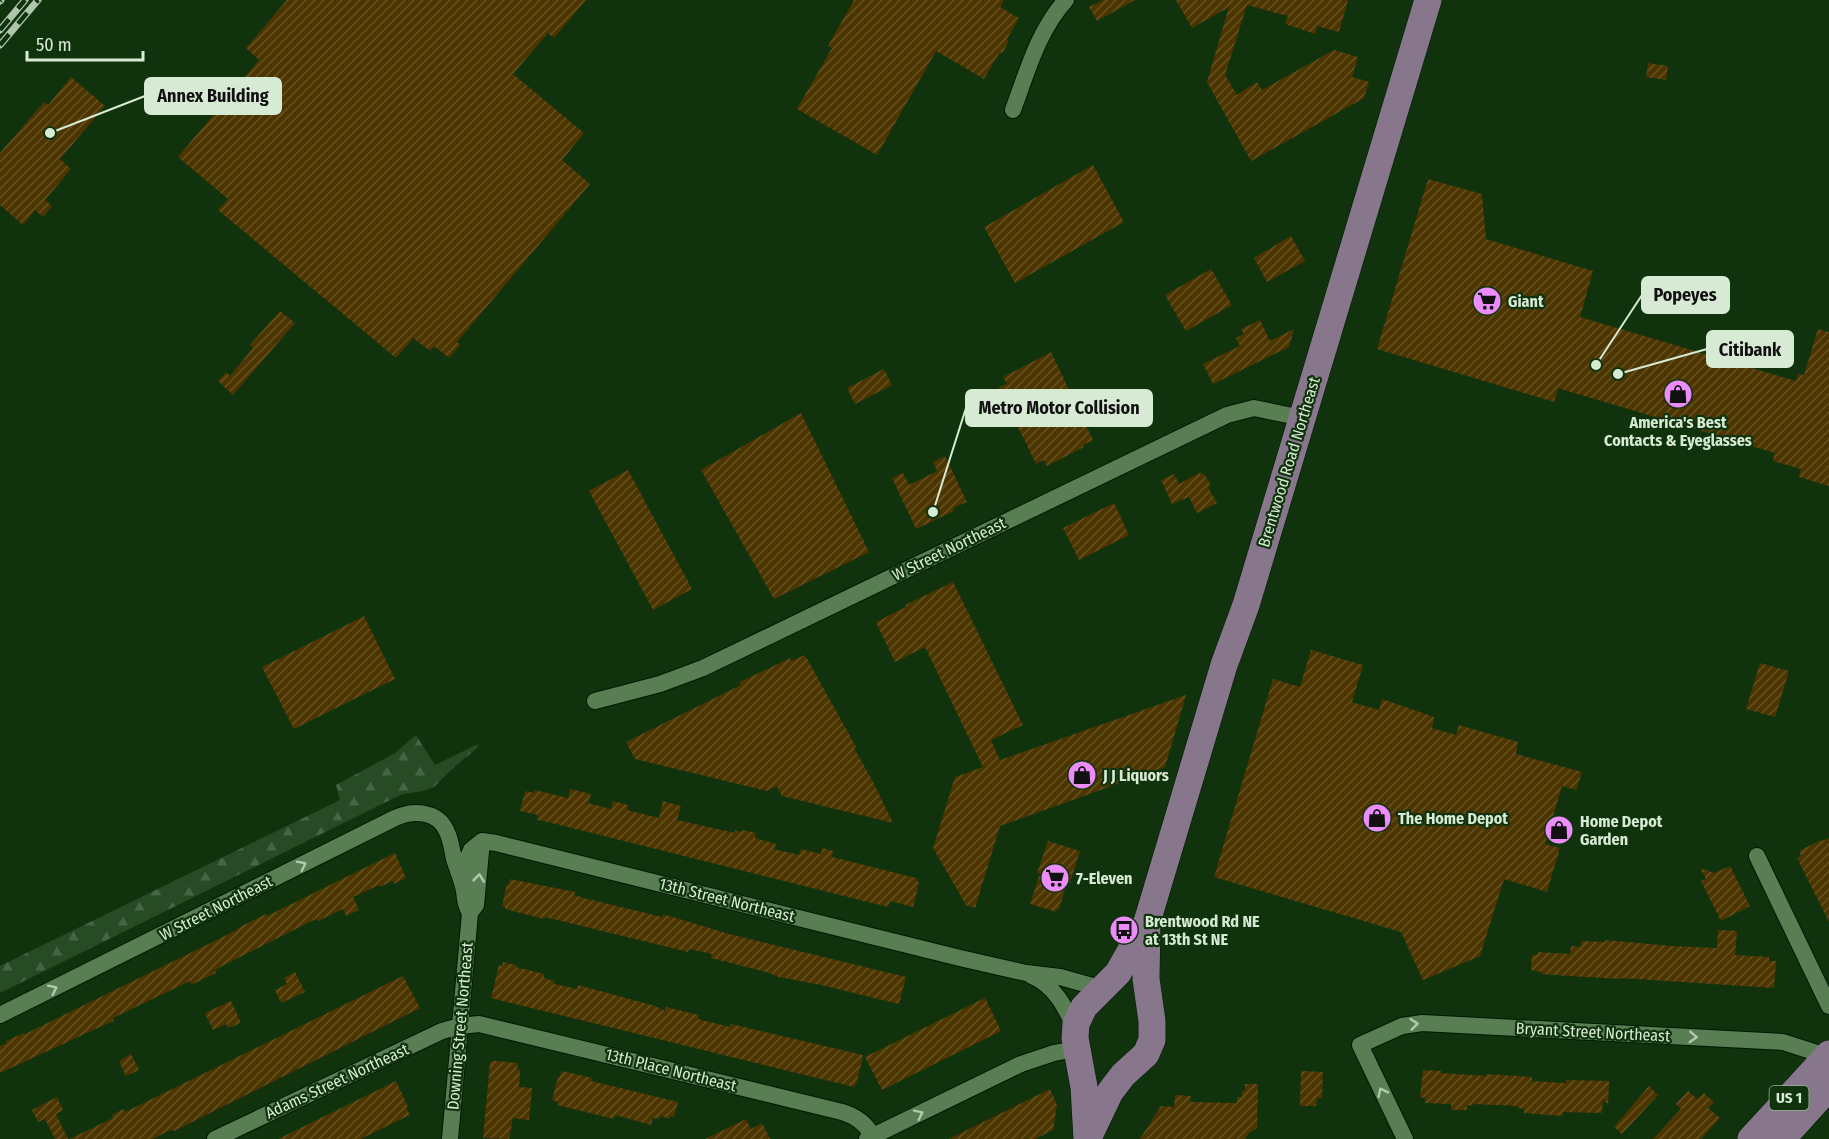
<svg xmlns="http://www.w3.org/2000/svg" width="1829" height="1139" font-family="'Fira Sans Condensed',sans-serif">
  <style>
    .forest { fill: url(#forest-firs) }
    .building { fill: url(#building-hatch) }
    .lines { fill: none; stroke-linecap: round; stroke-linejoin: round }
    .street-casing { stroke: #011900; stroke-width: 18 }
    .primary-casing { stroke: #011900; stroke-width: 28 }
    .street { stroke: #597e54; stroke-width: 16 }
    .primary { stroke: #88778c; stroke-width: 27 }
    .rail-casing { stroke: #afc6ac; stroke-width: 7 }
    .rail { stroke: #10330d; stroke-width: 4.5; stroke-dasharray: 14; stroke-linecap: butt }
    .oneway { stroke: #b1caae }
    .labels { text-anchor: middle; dominant-baseline: central; stroke-width: 4.5; stroke-linejoin: round; paint-order: stroke }
    .shield { fill: #10330d; stroke: #9bb498; stroke-width: 1.5 }
    .shield-label { font-size: 15px; font-weight: bold; fill: #d7ebd4 }
    .poi-label { font-size: 16px; font-weight: bold; fill: #d7ebd4; stroke: #10330d; text-anchor: start }
    .street-label { font-size: 16px; fill: #d7ebd4; stroke: #10330d }
    .leader { fill: none; stroke: #d7ebd4; stroke-width: 2 }
    .callout-dot { fill: #d7ebd4; stroke: #10330d; stroke-width: 2 }
    .callout { fill: #d7ebd4; stroke: #d7ebd4; stroke-width: 2 }
    .callout-label { font-size: 18px; text-anchor: middle; font-weight: bold; fill: #111 }
  </style>
  <defs>
    <pattern id="forest-firs" width="22" height="20" patternUnits="userSpaceOnUse" patternTransform="scale(1.5)"><rect width="22" height="20" fill="#274b24"/><path d="M5 1l3.5 6h-7zM16 11l3.5 6h-7z" fill="#466543"/></pattern>
    <pattern id="building-hatch" width="6" height="6" patternUnits="userSpaceOnUse" patternTransform="scale(1.5)"><rect width="6" height="6" fill="#4d3500"/><path d="M-1 1l2-2M0 6l6-6M5 7l2-2" fill="none" stroke="#665224"/></pattern>
  </defs>
  <rect width="100%" height="100%" fill="#10330d"/>
  <path class="forest" d="M416,735L435,765L478,744L477,748L452,769L434,787L423,791L403,794L390,800L0,993V966L340,800L336,785L395,753Z"/>
  <path class="building" d="M287,0H586L554,38L548,33L513,74L584,133L562,160L590,184L457,342L460,345L449,358L434,346L430,351L413,338L396,358L218,210L228,199L178,157L259,60L246,48Z
    M854,0H1004L1000,7L1019,18L1007,39L1009,41L1002,54L1000,52L984,79L936,51L877,155L797,109L832,48L828,46Z
    M1103,0H1135L1097,21L1089,7Z
    M1176,0H1348L1339,32L1317,26L1315,34L1285,24L1288,16L1247,5L1225,75L1237,95L1257,82L1262,90L1334,50L1358,57L1352,77L1369,82L1364,98L1251,161L1207,82L1229,7L1192,28Z
    M1648,63L1668,66L1666,80L1646,77Z
    M71,77L105,106L60,159L71,169L45,200L52,206L43,217L35,210L23,225L0,205V153L44,102L48,105Z
    M1093,165L1124,222L1015,283L984,227Z
    M1428,179L1482,194L1486,239L1593,271L1580,317L1796,381L1798,374L1804,375L1818,329L1829,332V486L1799,477L1801,469L1773,461L1775,453L1558,388L1554,402L1377,349Z
    M1291,236L1305,261L1267,282L1254,258Z
    M1211,269L1232,305L1186,331L1165,295Z
    M280,311L295,323L233,395L218,381L226,372L230,376L253,348L250,345Z
    M1260,320L1270,341L1294,329L1289,347L1213,384L1203,364L1240,346L1236,338L1244,334L1241,329Z
    M1051,352L1093,440L1083,445L1084,447L1047,466L1044,460L1036,464L999,387L1007,384L1003,377Z
    M884,369L892,385L855,404L847,388Z
    M801,413L869,552L774,599L701,470Z
    M945,456L967,502L953,508L954,511L916,529L892,478L903,473L909,485L937,471L933,462Z
    M628,470L692,589L653,610L589,491Z
    M1199,473L1205,475L1211,486L1208,487L1217,503L1197,513L1189,497L1172,504L1161,480L1174,474L1179,484Z
    M1114,503L1129,535L1079,560L1063,528Z
    M953,582L1023,725L991,740L1000,760L1186,695L1165,767L1000,826L975,908L966,905L933,848L955,777L983,767L925,647L895,662L876,622L906,607L905,605Z
    M364,616L395,679L294,729L262,667Z
    M1311,650L1363,665L1352,702L1379,710L1382,699L1434,717L1432,728L1456,735L1459,725L1518,742L1516,754L1582,772L1576,790L1562,786L1545,844L1560,848L1547,892L1504,879L1480,956L1423,980L1401,932L1214,877L1273,679L1300,687Z
    M805,655L856,747L854,748L872,780L893,823L782,796L777,786L767,791L635,759L626,742L741,685L740,682L790,658L791,661Z
    M1760,663L1789,671L1775,717L1746,709Z
    M570,789L591,794L588,803L611,809L613,801L628,805L627,810L659,818L663,801L681,806L677,820L735,833V830L741,832L742,830L756,833L755,838L776,844L774,849L799,855L801,849L821,854L822,848L833,851L832,857L916,878L919,883L913,907L890,901L888,907L548,822L537,820L538,815L520,811L525,791L534,793L535,790L568,798Z
    M1829,838V922L1797,858L1801,856L1799,851L1821,840L1822,841Z
    M1048,841L1080,851L1070,883H1067L1059,909H1057L1056,912L1030,904L1040,873H1037Z
    M395,853L406,878L394,884L393,881L380,887L379,885L353,897L359,910L346,916L343,909L318,921L316,919L226,964L215,970L216,973L191,985L190,981L113,1018L114,1021L102,1026L0,1073V1046L7,1043L6,1041L24,1033L25,1034L237,930L236,929L266,914L267,916Z
    M1730,866L1750,906L1721,921L1701,881L1706,879L1700,868L1714,873Z
    M510,879L575,892L574,895L584,898L662,917L663,914L729,934L906,977L899,1004L821,985L779,977L766,972L711,958L712,954L689,949L688,952L545,917L544,919L505,909V907L502,906L507,884L509,885Z
    M1718,930L1737,931L1735,955L1769,957V961H1776L1774,988L1621,978V979L1569,976L1542,974V972L1531,970L1532,955H1537L1538,952L1570,954L1571,946L1581,947L1582,941L1605,942V940L1672,946L1717,948Z
    M503,962L516,965V967L544,974V978L554,981V984L577,989L578,985L655,1006L665,1011L666,1007L699,1015L698,1019L730,1027L731,1024L863,1055L857,1082L854,1087L491,998L499,965L502,966Z
    M295,972L305,992L281,1003L275,990L287,984L284,978Z
    M403,976L420,1008L174,1131L171,1130L152,1139H69L113,1118L112,1115L123,1109L125,1112Z
    M985,998L1001,1031L882,1090L865,1057Z
    M231,1001L241,1023L228,1028L226,1024L213,1030L205,1013Z
    M131,1054L139,1070L126,1076L119,1061Z
    M495,1061L518,1063L517,1069L520,1070L519,1087L532,1088L529,1120L513,1118L509,1139L483,1138L490,1062Z
    M1423,1070L1441,1071V1073L1486,1076V1074L1532,1077V1081L1566,1083V1080L1609,1081L1608,1104L1603,1100L1602,1113L1563,1112V1116L1524,1113V1109L1518,1108V1106L1472,1104V1106L1467,1105V1110H1451V1104L1425,1103V1098L1420,1097Z
    M562,1071L592,1078L591,1081L678,1102L674,1117L670,1116V1119L660,1116L659,1119L653,1118L651,1125L615,1115L614,1119L557,1105L558,1102L552,1100L558,1077L559,1078Z
    M1301,1071L1323,1072L1322,1098H1317L1316,1106H1300Z
    M396,1081L408,1107L406,1108L410,1115L389,1125L361,1139H278Z
    M1245,1084H1258L1257,1128L1249,1133L1245,1139H1140L1161,1106L1174,1107L1175,1095L1191,1096L1190,1102L1237,1103V1097H1242V1091H1245Z
    M1649,1086L1658,1095L1622,1134L1614,1127Z
    M1050,1089L1057,1105L1053,1130L1035,1139H949Z
    M1688,1091L1697,1099L1704,1093L1714,1102L1708,1108L1720,1118L1701,1139H1653L1681,1109L1676,1104Z
    M57,1097L63,1110L56,1114L68,1139H55L45,1119L38,1122L32,1110Z
    M746,1119L751,1129L762,1123L770,1139H705Z"/>
  <g class="lines">
    <g class="street-casing">
      <path id="street" d="M1013,110C1027,72 1038,31 1066,0
        M595,701L660,684L703,668L1227,415L1254,408L1302,418
        M1757,856L1829,1006
        M464,890L467,860L471,850L482,841L496,843L960,958L1026,973L1060,977L1103,989
        M1032,976C1055,986 1065,1007 1075,1028
        M0,1015L395,818C413,810 438,810 447,832C451,840 452,850 454,859C457,869 462,880 464,891C465,900 465,904 470,913
        M215,1139L442,1031L460,1026L479,1024L842,1112C856,1116 866,1124 873,1136
        M450,1139L470,913L476,905L482,841
        M867,1139L1021,1064L1054,1053L1076,1049
        M1405,1139L1360,1045L1402,1026L1422,1023L1783,1042L1829,1057"/>
    </g>
    <g class="primary-casing">
      <path id="primary" d="M1090,1134L1110,1092L1123,1075L1146,1054L1152,1040V1021L1146,979L1147,923
        M1087,1139L1084,1087L1075,1038L1076,1024L1084,1007L1118,973L1147,922L1224,665L1246,605L1428,0
        M1751,1139L1829,1054
        M1782,1139L1829,1087"/>
    </g>
    <use href="#street" class="street"/>
    <use href="#primary" class="primary"/>
    <g class="rail-casing">
      <path id="rail" d="M0,1L1,0
        M0,30L25,0
        M0,45L38,0"/>
    </g>
    <use href="#rail" class="rail"/>
  </g>
  <defs><path id="oneway-chevron" d="M-2-3.5L2.5 0L-2 3.5" fill="none" stroke-width="1.6" stroke-linecap="round" stroke-linejoin="round" transform="scale(1.5)"/></defs>
  <g class="oneway">
    <use href="#oneway-chevron" transform="translate(302 865) rotate(-27)"/>
    <use href="#oneway-chevron" transform="translate(479 878) rotate(-84)"/>
    <use href="#oneway-chevron" transform="translate(53 989) rotate(-26)"/>
    <use href="#oneway-chevron" transform="translate(1414 1024) rotate(-6)"/>
    <use href="#oneway-chevron" transform="translate(1693 1037) rotate(3)"/>
    <use href="#oneway-chevron" transform="translate(1382 1092) rotate(-116)"/>
    <use href="#oneway-chevron" transform="translate(919 1114) rotate(-26)"/>
  </g>
  <defs>
    <g id="supermarket-disc" transform="scale(1.5)"><circle r="9.5" fill="#ec8cfb" stroke="#10330d"/><path d="M-6-5.5h2.5l.6 2H6L4.5 2H-2.5L-4.4-4H-6ZM-1.5 3.2a1.3 1.3 0 1 0 .1 0ZM3 3.2a1.3 1.3 0 1 0 .1 0Z" fill="#111"/></g>
    <g id="shop-disc" transform="scale(1.5)"><circle r="9.5" fill="#ec8cfb" stroke="#10330d"/><path d="M-5-2.5h2.3a2.7 3.5 0 0 1 5.4 0H5L5.5 6h-11ZM-1.5-2.5h3a1.5 2.3 0 0 0-3 0Z" fill="#111"/></g>
    <g id="bus-disc" transform="scale(1.5)"><circle r="9.5" fill="#ec8cfb" stroke="#10330d"/><path d="M-5-6H5V4H4V6H2V4H-2V6H-4V4H-5ZM-3.5-4V0h7V-4ZM-3.5 1.2v1.5H-2V1.2ZM2 1.2v1.5H3.5V1.2Z" fill="#111"/></g>
  </defs>
  <g fill-rule="evenodd">
    <use href="#supermarket-disc" x="1487" y="301"/>
    <use href="#shop-disc" x="1678" y="394"/>
    <use href="#shop-disc" x="1082" y="775"/>
    <use href="#shop-disc" x="1377" y="818"/>
    <use href="#shop-disc" x="1559" y="830"/>
    <use href="#supermarket-disc" x="1055" y="878"/>
    <use href="#bus-disc" x="1124" y="930"/>
  </g>
  <g class="labels">
    <rect class="shield" x="1769.5" y="1086" width="39" height="24" rx="4.5"/>
    <g class="shield-label">
      <text x="1789" y="1098">US 1</text>
    </g>
    <g class="poi-label">
      <text x="1508" y="301">Giant</text>
      <text x="1678" y="422" text-anchor="middle">America's Best<tspan x="1678" dy="18">Contacts &amp; Eyeglasses</tspan></text>
      <text x="1103" y="775">J J Liquors</text>
      <text x="1398" y="818">The Home Depot</text>
      <text x="1580" y="821">Home Depot<tspan x="1580" dy="18">Garden</tspan></text>
      <text x="1076" y="878">7-Eleven</text>
      <text x="1145" y="921">Brentwood Rd NE<tspan x="1145" dy="18">at 13th St NE</tspan></text>
    </g>
    <g class="street-label">
      <text transform="translate(1289 462) rotate(-73)">Brentwood Road Northeast</text>
      <text transform="translate(949 549) rotate(-26)">W Street Northeast</text>
      <text transform="translate(727 900) rotate(14)">13th Street Northeast</text>
      <text transform="translate(216 908) rotate(-27)">W Street Northeast</text>
      <text transform="translate(460 1026) rotate(-85)">Downing Street Northeast</text>
      <text transform="translate(1593 1032) rotate(3)">Bryant Street Northeast</text>
      <text transform="translate(671 1070) rotate(14)">13th Place Northeast</text>
      <text transform="translate(337 1081) rotate(-25)">Adams Street Northeast</text>
    </g>
  </g>
  <path class="leader" d="M50 133L145 96M1596 365L1642 295M1618 374L1707 349M933 512L966 408"/>
  <g class="callout-dot">
    <circle cx="50" cy="133" r="6"/>
    <circle cx="1596" cy="365" r="6"/>
    <circle cx="1618" cy="374" r="6"/>
    <circle cx="933" cy="512" r="6"/>
  </g>
  <g class="callout">
    <rect x="145" y="78" width="136" height="36" rx="6"/>
    <rect x="1642" y="277" width="87" height="36" rx="6"/>
    <rect x="1707" y="331" width="86" height="36" rx="6"/>
    <rect x="966" y="390" width="186" height="36" rx="6"/>
  </g>
  <g class="callout-label">
    <text x="213" y="102">Annex Building</text>
    <text x="1685" y="301">Popeyes</text>
    <text x="1750" y="356">Citibank</text>
    <text x="1059" y="414">Metro Motor Collision</text>
  </g>
  <path d="M27 51v9h116v-9" fill="none" stroke="#d7ebd4" stroke-width="3"/>
  <text x="36" y="51" font-size="18" fill="#d7ebd4" stroke="#10330d" stroke-width="4.5" paint-order="stroke">50 m</text>
</svg>
